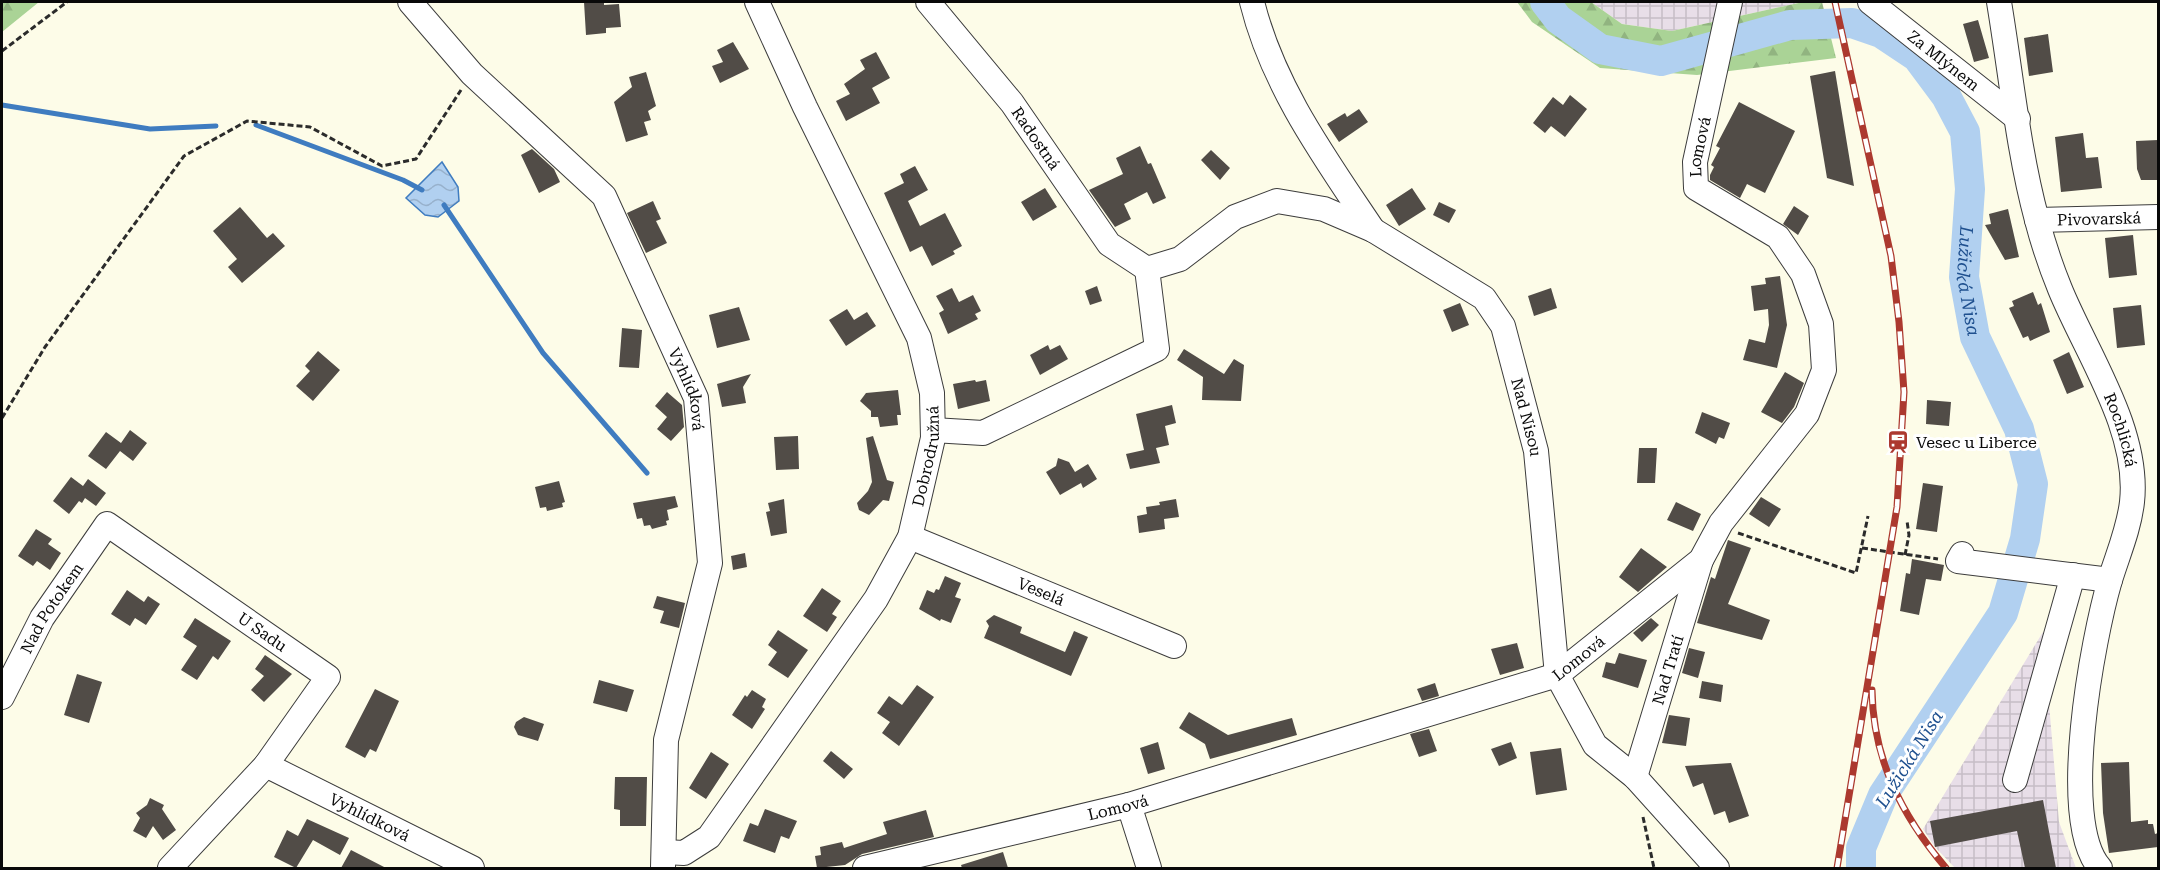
<svg xmlns="http://www.w3.org/2000/svg" width="2160" height="870" font-family="'Roboto Serif',serif">
  <style>
    .industrial { fill: url(#industrial-grid) }
    .forest { fill: url(#forest-firs) }
    .water { fill: url(#water-waves); stroke: #3f7cc0; stroke-width: 1.5 }
    .lines { fill: none; stroke-linecap: round; stroke-linejoin: round }
    .stream { stroke: #3f7cc0; stroke-width: 5 }
    .river { stroke: #b1d0f0; stroke-width: 30 }
    .building { fill: #514c47 }
    .minor-casing { stroke: #3c3c3c; stroke-width: 26 }
    .path { stroke: #2b2b2b; stroke-width: 3; stroke-dasharray: 6 3; stroke-linecap: butt }
    .minor { stroke: #fff; stroke-width: 24 }
    .rail-casing { stroke: #ac392f; stroke-width: 7 }
    .rail { stroke: #fff; stroke-width: 4.5; stroke-dasharray: 14; stroke-linecap: butt }
    .labels { text-anchor: middle; dominant-baseline: central; stroke-width: 6; stroke-linejoin: round; paint-order: stroke }
    .street-label { font-size: 16px; fill: #090909; stroke: #fff }
    .poi-label { font-size: 16px; fill: #090909; stroke: #fff; text-anchor: start }
    .water-label { font-size: 18px; font-style: italic; fill: #1f508f; stroke: #fff }
  </style>
  <defs>
    <pattern id="industrial-grid" width="8" height="8" patternUnits="userSpaceOnUse" patternTransform="scale(1.5)"><rect width="8" height="8" fill="#e8dee8"/><path d="M0 4h8M4 0v8" fill="none" stroke="#c6bdc6"/></pattern>
    <pattern id="forest-firs" width="22" height="20" patternUnits="userSpaceOnUse" patternTransform="scale(1.5)"><rect width="22" height="20" fill="#aad396"/><path d="M5 1l3.5 6h-7zM16 11l3.5 6h-7z" fill="#91b480"/></pattern>
    <pattern id="water-waves" width="16" height="10" patternUnits="userSpaceOnUse" patternTransform="scale(1.5)"><rect width="16" height="10" fill="#b1d0f0"/><path d="M0 5q4-4 8 0t8 0" fill="none" stroke="#97b1cc"/></pattern>
  </defs>
  <rect width="100%" height="100%" fill="#fdfce8"/>
  <path class="industrial" d="M1591,2H1803L1672,31L1622,24Z
    M2043,632L2059,822L2076,868H1955L1935,847L1923,829Z"/>
  <path class="forest" d="M2,2H39L2,32Z
    M1517,2H1591L1622,24L1672,31L1803,2H1822L1836,58L1697,75L1600,68L1532,22Z"/>
  <path class="water" d="M442,162L458,187L459,201L438,217L425,215L406,198Z"/>
  <g class="lines">
    <path class="stream" d="M2,105L150,129L216,126
      M256,125L403,180L422,190
      M444,205L543,353L647,473"/>
    <path class="river" id="s1" d="M1545,2L1558,19L1600,49L1661,61L1790,25L1852,23L1881,33L1917,57L1946,96L1965,132L1970,189L1964,277L1975,337L2019,429L2033,484L2025,539L2003,613L1883,795L1861,848V868"/>
  </g>
  <path class="building" d="M584,2H604V5L619,4L621,27L606,28V33L586,35Z
    M1978,20L1989,58L1974,62L1963,24Z
    M2048,34L2053,72L2029,76L2024,38Z
    M733,42L749,69L720,83L712,66L723,62L717,50Z
    M876,52L890,78L872,88L880,103L846,121L836,101L850,94L844,84L865,69L860,60Z
    M1835,71L1854,186L1827,178L1810,76Z
    M646,72L656,106L648,111L651,120L644,122L648,135L626,142L614,102L632,87L629,77Z
    M1570,95L1587,109L1565,137L1551,126L1545,133L1533,123L1553,97L1563,105Z
    M1739,102L1795,131L1765,193L1747,184L1740,198L1710,180V175L1714,167L1711,165L1720,148L1716,146Z
    M1359,109L1368,122L1339,142L1327,124L1345,113L1347,117Z
    M2083,133L2086,158L2098,157L2102,188L2061,192L2055,137Z
    M2158,140V180H2141L2137,169L2136,141Z
    M1140,146L1148,164L1151,163L1166,198L1153,204L1147,192L1124,204L1131,219L1115,227L1089,190L1123,174L1116,158Z
    M532,149L554,169L560,182L539,193L521,155Z
    M1211,150L1230,168L1220,180L1201,160Z
    M915,166L928,190L908,201L920,226L945,213L962,246L953,251L955,254L932,266L922,246L910,252L884,193L904,183L900,174Z
    M1045,188L1057,207L1033,221L1021,202Z
    M1412,188L1426,209L1399,226L1386,205Z
    M653,201L661,219L656,221L667,243L646,253L627,213Z
    M1439,202L1456,210L1449,223L1433,215Z
    M1794,206L1809,216L1798,235L1783,224Z
    M240,207L267,238L273,233L285,246L242,283L228,267L237,259L213,231Z
    M2008,209L2019,257L2005,260L1985,225L1991,224L1989,214Z
    M2133,235L2137,275L2109,278L2105,238Z
    M1780,276L1787,325L1777,368L1743,360L1749,339L1765,343L1769,325L1768,309L1754,311L1751,286L1766,284L1765,278Z
    M1097,286L1102,301L1090,305L1085,291Z
    M952,288L959,302L973,295L981,311L975,314L978,319L948,334L939,313L944,310L936,296Z
    M1551,288L1557,308L1534,316L1528,296Z
    M2033,292L2038,305L2041,303L2050,332L2030,341L2028,336L2023,338L2009,308L2014,306L2012,301Z
    M1460,303L1469,325L1452,332L1443,310Z
    M2141,305L2145,345L2117,348L2113,308Z
    M739,307L750,340L717,348L709,315Z
    M847,309L854,320L867,312L876,326L846,346L829,320Z
    M622,328L642,330L639,368L619,367Z
    M1048,345L1050,350L1060,345L1068,359L1040,375L1030,355Z
    M1184,349L1224,374L1234,359L1244,365L1241,401L1202,400L1203,377L1177,360Z
    M318,351L340,370L313,401L296,386L310,371L305,366Z
    M2069,352L2084,387L2067,394L2053,360Z
    M1785,372L1804,383L1794,407L1782,423L1761,412Z
    M751,374L743,387L746,403L722,407L717,384Z
    M975,380L976,382L986,380L990,401L958,409L953,384Z
    M898,390L901,415H897L898,425L880,427L878,417H871V411L860,401L866,393Z
    M667,392L682,405L684,427L671,441L657,429L667,417L655,406Z
    M1927,400L1951,402L1949,426L1926,424Z
    M1172,405L1176,423L1165,426L1169,445L1156,448L1160,463L1130,469L1126,454L1144,450L1136,414Z
    M1702,412L1730,423L1724,439L1719,437L1716,444L1695,433Z
    M130,430L147,443L133,461L120,451L106,469L88,456L106,432L121,443Z
    M798,436L799,469L776,470L774,437Z
    M873,436L887,480L894,482L889,501L883,500L869,515L859,510L857,503L868,491L872,482L866,438Z
    M1639,448H1657L1655,483H1637Z
    M1058,458L1069,462L1075,472L1088,464L1097,479L1083,488L1081,483L1060,495L1046,472L1056,466Z
    M71,477L83,486L88,479L106,493L96,506L85,498L82,503L79,501L69,514L53,501Z
    M559,481L565,502L562,503L563,507L547,511L546,507L540,508L535,487Z
    M1923,483L1943,486L1937,532L1916,529Z
    M675,496L678,507L667,510L669,520L666,521L667,525L652,529L650,525L644,526L642,518L637,519L633,503Z
    M1761,497L1781,509L1769,527L1749,514Z
    M784,499L787,533L771,536L766,512L770,511L768,503Z
    M1176,499L1179,517L1164,519L1165,529L1139,533L1137,516L1147,514L1146,507L1160,505L1159,502Z
    M1676,502L1701,514L1693,531L1667,520Z
    M36,529L52,539L48,544L61,553L50,570L37,561L33,566L18,556Z
    M1728,540L1751,548L1728,604L1770,620L1762,640L1697,623L1711,577L1715,579Z
    M1641,548L1667,567L1638,592L1619,577Z
    M745,553L747,567L733,570L731,556Z
    M1912,559L1944,565L1941,581L1926,579L1919,615L1900,611L1906,573L1910,574Z
    M945,576L961,583L955,597L961,599L951,623L941,619L940,621L919,609L927,590L934,593L936,589L939,590Z
    M822,588L841,601L832,614L837,617L827,632L803,616Z
    M127,590L144,602L148,596L160,604L146,625L135,618L130,626L111,614Z
    M657,596L685,603L679,628L660,623L664,611L653,608Z
    M994,615L1022,627L1020,633L1065,652L1074,631L1088,637L1071,676L984,638L989,626L986,621Z
    M195,618L231,641L218,660L213,656L197,680L181,670L197,646L183,637Z
    M1651,618L1659,625L1642,642L1633,633Z
    M778,630L808,650L788,678L768,665L777,652L768,645Z
    M1517,643L1524,668L1500,675L1491,649Z
    M1689,648L1705,652L1698,678L1682,673Z
    M1619,653L1647,660L1638,688L1602,677L1606,662L1615,664Z
    M265,655L292,674L264,702L251,690L264,676L255,669Z
    M77,674L102,682L89,723L64,715Z
    M599,680L634,690L627,712L593,703Z
    M1702,681L1723,685L1721,702L1699,698Z
    M1435,683L1439,696L1422,701L1417,689Z
    M917,685L934,697L899,746L882,733L890,722L877,713L889,696L902,705Z
    M375,689L399,701L376,752L370,749L365,758L345,747Z
    M752,690L766,699L762,707L765,709L752,729L732,715L745,695L747,697Z
    M1189,712L1228,735L1292,718L1297,735L1210,759L1205,744L1179,728Z
    M1669,715L1690,718L1686,746L1662,743Z
    M524,717L544,724L538,741L518,735L514,727L516,722Z
    M1429,729L1437,751L1419,757L1410,734Z
    M1158,742L1165,769L1148,774L1140,748Z
    M1511,742L1517,758L1499,766L1491,749Z
    M1561,748L1567,790L1536,795L1530,752Z
    M831,751L853,769L844,779L823,761Z
    M711,752L729,764L706,799L689,788Z
    M2129,762L2131,822L2148,820V824H2153L2155,834L2158,833V847L2109,853L2103,813L2101,763Z
    M1731,763L1749,816L1729,823L1725,811L1714,815L1703,783L1693,787L1685,766Z
    M615,777H647L646,826H620V810L614,809Z
    M150,798L164,805L162,809L176,830L163,840L153,826L146,838L133,831L140,818L136,813L147,805Z
    M2043,800L2056,868H2025L2017,831L1935,847L1930,821Z
    M765,809L797,821L789,839L781,836L775,853L743,841L750,823L758,826Z
    M926,810L934,837L862,854L845,865L817,868L815,856L821,855L820,847L842,842L844,848L887,834L883,822Z
    M307,819L349,838L340,855L313,840L296,868L274,857L287,830L298,836Z
    M351,850L386,868H341Z
    M1003,852L1008,868H962L961,865Z"/>
  <g class="lines">
    <g class="minor-casing">
      <g id="minor">
        <path id="s2" d="M410,2L472,74L604,196L696,398L710,563L666,740L663,868"/>
        <path id="s3" d="M928,2L1012,103L1109,244L1147,269"/>
        <path d="M1252,2C1273,87 1325,158 1373,230"/>
        <path id="s4" d="M1870,2L2018,119"/>
        <path id="s5" d="M1999,2C2011,74 2018,150 2037,220C2043,243 2051,267 2060,289C2086,353 2140,430 2132,502C2129,529 2118,554 2110,580C2093,638 2058,821 2100,868"/>
        <path id="s6" d="M2037,220L2158,217"/>
        <path id="s7" d="M1147,269L1180,259L1235,217L1277,201L1324,209L1373,230L1484,298L1503,326L1536,451L1557,675L1595,745L1635,777L1717,868"/>
        <path d="M933,430L983,433L1157,349L1147,269"/>
        <path id="s8" d="M910,537L1174,646"/>
        <path d="M1962,554L1958,561L2110,580"/>
        <path id="s9" d="M2,697L42,618L107,524L328,677L266,765L170,868"/>
        <path id="s10" d="M266,765L472,868"/>
        <path id="s11" d="M1635,777L1701,560"/>
        <path d="M2015,780L2073,575"/>
        <path d="M1129,805L1149,868"/>
        <path id="s12" d="M664,852L684,853L709,837L876,599L910,537L933,438L932,393L919,338L805,107L757,2"/>
        <path id="s13" d="M865,868L1129,805L1557,675L1701,560L1721,523L1807,414L1824,370L1821,324L1803,274L1778,237L1696,188L1695,162L1730,2"/>
      </g>
    </g>
    <path class="path" d="M2,51L67,2
      M2,418L45,347L184,156L247,121L310,127L382,166L416,159L461,90
      M1738,533L1856,573L1868,516
      M1862,548L1938,559
      M1905,555L1909,535L1907,521
      M1643,817L1654,868"/>
    <use href="#minor" class="minor"/>
    <g class="rail-casing">
      <path id="rail" d="M1835,2L1891,256L1899,322L1904,392L1897,507L1837,868
        M1872,690C1873,760 1902,816 1946,868"/>
    </g>
    <use href="#rail" class="rail"/>
  </g>
  <defs>
    <g id="station-bare" transform="scale(1.8)"><path d="M-3-6H3Q5-6 5-4V2Q5 4 3 4L4.5 6H3L1.5 4h-3L-3 6H-4.5L-3 4Q-5 4-5 2V-4Q-5-6-3-6ZM-3.5-4v3h7v-3ZM-3.5 1v1.5H-2V1ZM2 1v1.5H3.5V1Z" fill="#ac392f" stroke="#fff" stroke-width="2.5" paint-order="stroke"/></g>
  </defs>
  <g fill-rule="evenodd">
    <use href="#station-bare" x="1898" y="442"/>
  </g>
  <g class="labels">
    <g class="street-label">
      <text stroke="none"><textPath href="#s4" startOffset="94">Za Mlýnem</textPath></text>
      <text stroke="none"><textPath href="#s3" startOffset="174">Radostná</textPath></text>
      <text stroke="none"><textPath href="#s13" startOffset="1412">Lomová</textPath></text>
      <text stroke="none"><textPath href="#s6" startOffset="62">Pivovarská</textPath></text>
      <text stroke="none"><textPath href="#s2" startOffset="486">Vyhlídková</textPath></text>
      <text stroke="none"><textPath href="#s7" startOffset="508">Nad Nisou</textPath></text>
      <text stroke="none"><textPath href="#s5" startOffset="448">Rochlická</textPath></text>
      <text stroke="none"><textPath href="#s12" startOffset="494">Dobrodružná</textPath></text>
      <text stroke="none"><textPath href="#s8" startOffset="142">Veselá</textPath></text>
      <text stroke="none"><textPath href="#s9" startOffset="102">Nad Potokem</textPath></text>
      <text stroke="none"><textPath href="#s9" startOffset="392">U Sadu</textPath></text>
      <text stroke="none"><textPath href="#s13" startOffset="746">Lomová</textPath></text>
      <text stroke="none"><textPath href="#s11" startOffset="112">Nad Tratí</textPath></text>
      <text stroke="none"><textPath href="#s13" startOffset="260">Lomová</textPath></text>
      <text stroke="none"><textPath href="#s10" startOffset="116">Vyhlídková</textPath></text>
    </g>
    <g class="poi-label">
      <text x="1916" y="442">Vesec u Liberce</text>
    </g>
    <g class="water-label">
      <text stroke="none"><textPath href="#s1" startOffset="644">Lužická Nisa</textPath></text>
      <text transform="translate(1909 759) rotate(-58)">Lužická Nisa</text>
    </g>
  </g>
  <rect width="2160" height="870" fill="none" stroke="#090909" stroke-width="6"/>
</svg>
